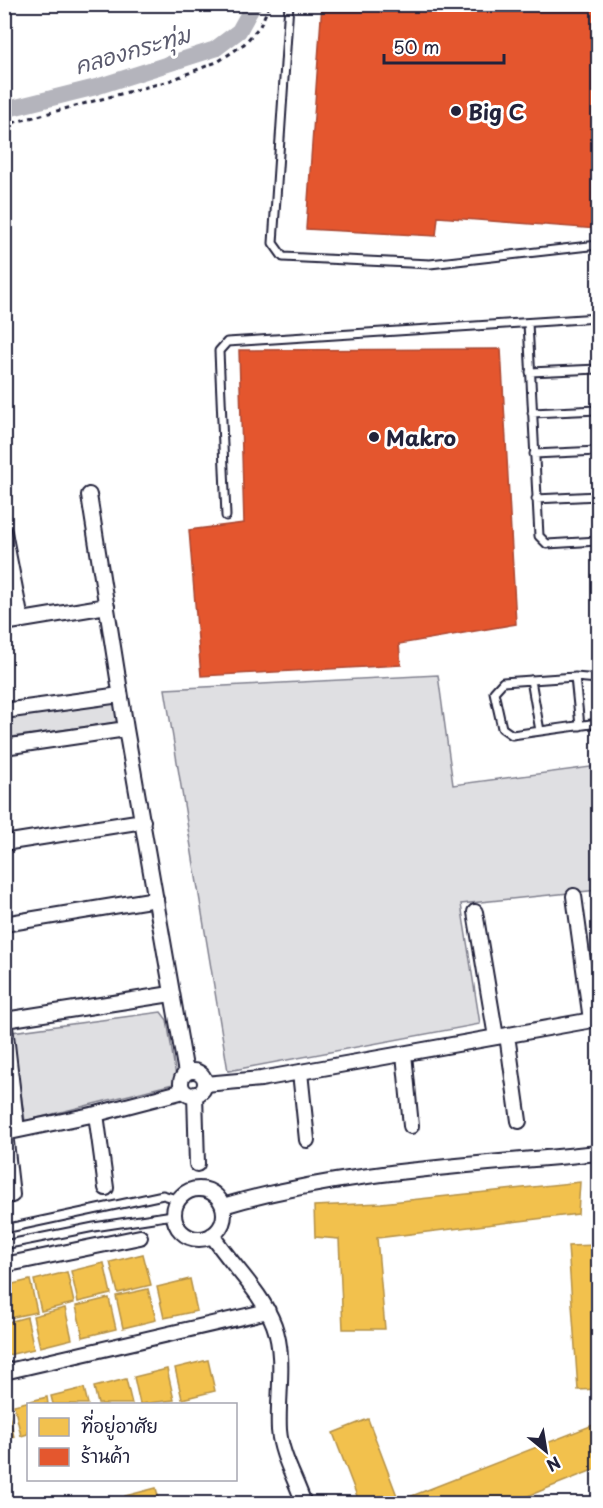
<svg xmlns="http://www.w3.org/2000/svg" width="603" height="1508" font-family="'Playpen Sans','Playpen Sans Thai',sans-serif">
  <style>
    .green { fill: #dfdfe2; stroke: #80808e; stroke-width: 1.5 }
    .homes { fill: #f2c14e; stroke: #b49148; stroke-width: 1.5 }
    .shops { fill: #e4572e; stroke: #aa4732; stroke-width: 1.5 }
    .lines { fill: none; stroke-linecap: round; stroke-linejoin: round }
    .canal { stroke: #b4b4bc; stroke-width: 16 }
    .service-casing { stroke: #22223b; stroke-width: 11 }
    .minor-casing { stroke: #22223b; stroke-width: 18 }
    .path { stroke: #22223b; stroke-width: 3; stroke-dasharray: 4.5 4.5; stroke-linecap: butt }
    .service { stroke: #fff; stroke-width: 7 }
    .minor { stroke: #fff; stroke-width: 14 }
    .poi-dot { fill: #22223b; stroke: #fff; stroke-width: 2 }
    .labels { text-anchor: middle; dominant-baseline: central; stroke-width: 6; stroke-linejoin: round; paint-order: stroke }
    .poi-label { font-size: 21px; font-weight: bold; fill: #22223b; stroke: #fff; text-anchor: start }
    .water-label { font-size: 22px; font-style: italic; fill: #5c5c6f; stroke: #fff }
  </style>
  <rect width="100%" height="100%" fill="#fff"/>
  <filter id="ink" filterUnits="userSpaceOnUse"><feTurbulence type="fractalNoise" baseFrequency=".0167" numOctaves="2"/><feDisplacementMap in="SourceGraphic" scale="12" xChannelSelector="R" yChannelSelector="G"/><feConvolveMatrix kernelMatrix="1 2 1 2 8 2 1 2 1" color-interpolation-filters="sRGB"/></filter>
  <g filter="url(#ink)">
    <path class="green" d="M438,675L453,785L598,766V890L461,904L480,1024L228,1071L165,689Z
      M115,702L118,722L5,738L4,718Z
      M161,1012L167,1020L177,1083L25,1121L12,1032Z"/>
    <path class="homes" d="M580,1182L578,1214L377,1238L385,1329H343L339,1239L315,1237L314,1206L381,1203Z
      M598,1245V1389L578,1390L568,1246Z
      M143,1254L151,1285L118,1293L110,1262Z
      M104,1263L111,1294L78,1302L71,1271Z
      M67,1272L74,1303L41,1311L34,1280Z
      M190,1279L197,1311L164,1318L157,1287Z
      M30,1280L37,1312L4,1319V1286Z
      M148,1289L156,1320L123,1328L116,1296Z
      M109,1298L116,1329L83,1337L76,1306Z
      M65,1308L72,1339L40,1347L33,1316Z
      M27,1317L34,1349L4,1356V1323Z
      M208,1360L215,1391L182,1399L175,1368Z
      M167,1369L174,1400L140,1404L134,1377Z
      M126,1379L132,1404H98L94,1387Z
      M84,1388L88,1404H53L51,1396Z
      M47,1397L48,1404H28V1434L21,1436L14,1405Z
      M7,1406L14,1437L4,1440V1407Z
      M368,1419L399,1501L598,1423V1468L508,1504H360L333,1433Z
      M156,1488L160,1504H127L125,1496Z
      M117,1498L118,1504H96Z"/>
    <path class="shops" d="M322,4H598V229L438,217L436,236L306,229Z
      M501,349L516,624L399,644L401,665L201,676L189,530L244,523L239,350Z"/>
    <g class="lines">
      <path class="canal" d="M4,110L96,87L215,49L239,31L254,4"/>
      <g class="service-casing">
        <path id="service" d="M289,4L273,243L283,257L430,264L598,245
          M528,323L539,536L547,544L598,541
          M530,372L598,369
          M532,413L598,410
          M534,454L598,451
          M536,499L598,496
          M226,516L219,351L227,342L598,318
          M575,677L580,726
          M598,679L575,677L503,682L494,692L502,728L512,735L598,723
          M531,680L540,731
          M4,1229L163,1195L173,1198L184,1194
          M4,1245L94,1227L173,1215"/>
      </g>
      <g class="minor-casing">
        <path id="minor" d="M89,495L126,729L186,1073
          M4,532L21,620
          M4,623L107,606
          M4,711L120,695
          M4,747L126,729
          M4,843L143,821
          M574,896L591,1020
          M475,912L496,1037
          M4,924L156,899
          M4,1018L17,1130
          M5,1020L171,994
          M507,1035L519,1121
          M404,1054L411,1126
          M181 1083a12 12 0 1 1 24 0a12 12 0 1 1-24 0Z
          M300,1072L307,1140
          M205,1084L261,1079L598,1019
          M195,1094L197,1164
          M96,1114L106,1188
          M174 1214a25 25 0 1 1 50 0a25 25 0 1 1-50 0Z
          M12,1195L5,1133L96,1114L184,1091
          M223,1206C344,1170 473,1166 598,1153
          M212,1235C232,1266 261,1291 274,1325C286,1358 277,1395 279,1430C281,1456 296,1479 304,1504
          M4,1265L140,1237
          M4,1372L268,1311
          M596,1504L598,1502"/>
      </g>
      <path class="path" d="M4,125L169,81L219,61L244,44L260,26L270,4"/>
      <use href="#service" class="service"/>
      <use href="#minor" class="minor"/>
    </g>
  </g>
  <g class="poi-dot">
    <circle cx="456" cy="111" r="6"/>
    <circle cx="374" cy="437" r="6"/>
  </g>
  <g class="labels">
    <g class="poi-label">
      <text x="468" y="111">Big C</text>
      <text x="386" y="437">Makro</text>
    </g>
    <g class="water-label">
      <text transform="translate(132 49) rotate(-16)">คลองกระทุ่ม</text>
    </g>
  </g>
  <rect width="603" height="1508" fill="none" stroke="#fff" stroke-width="24"/>
  <rect x="12" y="12" width="579" height="1484" fill="none" stroke="#22223b" stroke-width="2" filter="url(#ink)"/>
  <rect x="27" y="1403" width="210" height="78" fill="#ffffff" stroke="#a7a7b1" stroke-width="1.5"/>
  <rect x="39" y="1418" width="30" height="18" fill="#f2c14e" stroke="#a7a7b1" stroke-width="1.5"/>
  <text x="81" y="1433" font-size="18" fill="#22223b">ที่อยู่อาศัย</text>
  <rect x="39" y="1448" width="30" height="18" fill="#e4572e" stroke="#a7a7b1" stroke-width="1.5"/>
  <text x="81" y="1463" font-size="18" fill="#22223b">ร้านค้า</text>
  <g transform="translate(546 1451) rotate(150)" stroke="#ffffff" stroke-width="4.5" paint-order="stroke">
  <path d="M0-4.5L10 22L0 15L-10 22Z" fill="#22223b"/>
  <text y="-9" font-size="16" font-weight="bold" text-anchor="middle" fill="#22223b">N</text>
  </g>
  <path d="M384 54v9h120v-9" fill="none" stroke="#22223b" stroke-width="3"/>
  <text x="393" y="54" font-size="18" fill="#22223b" stroke="#ffffff" stroke-width="4.5" paint-order="stroke">50 m</text>
</svg>
